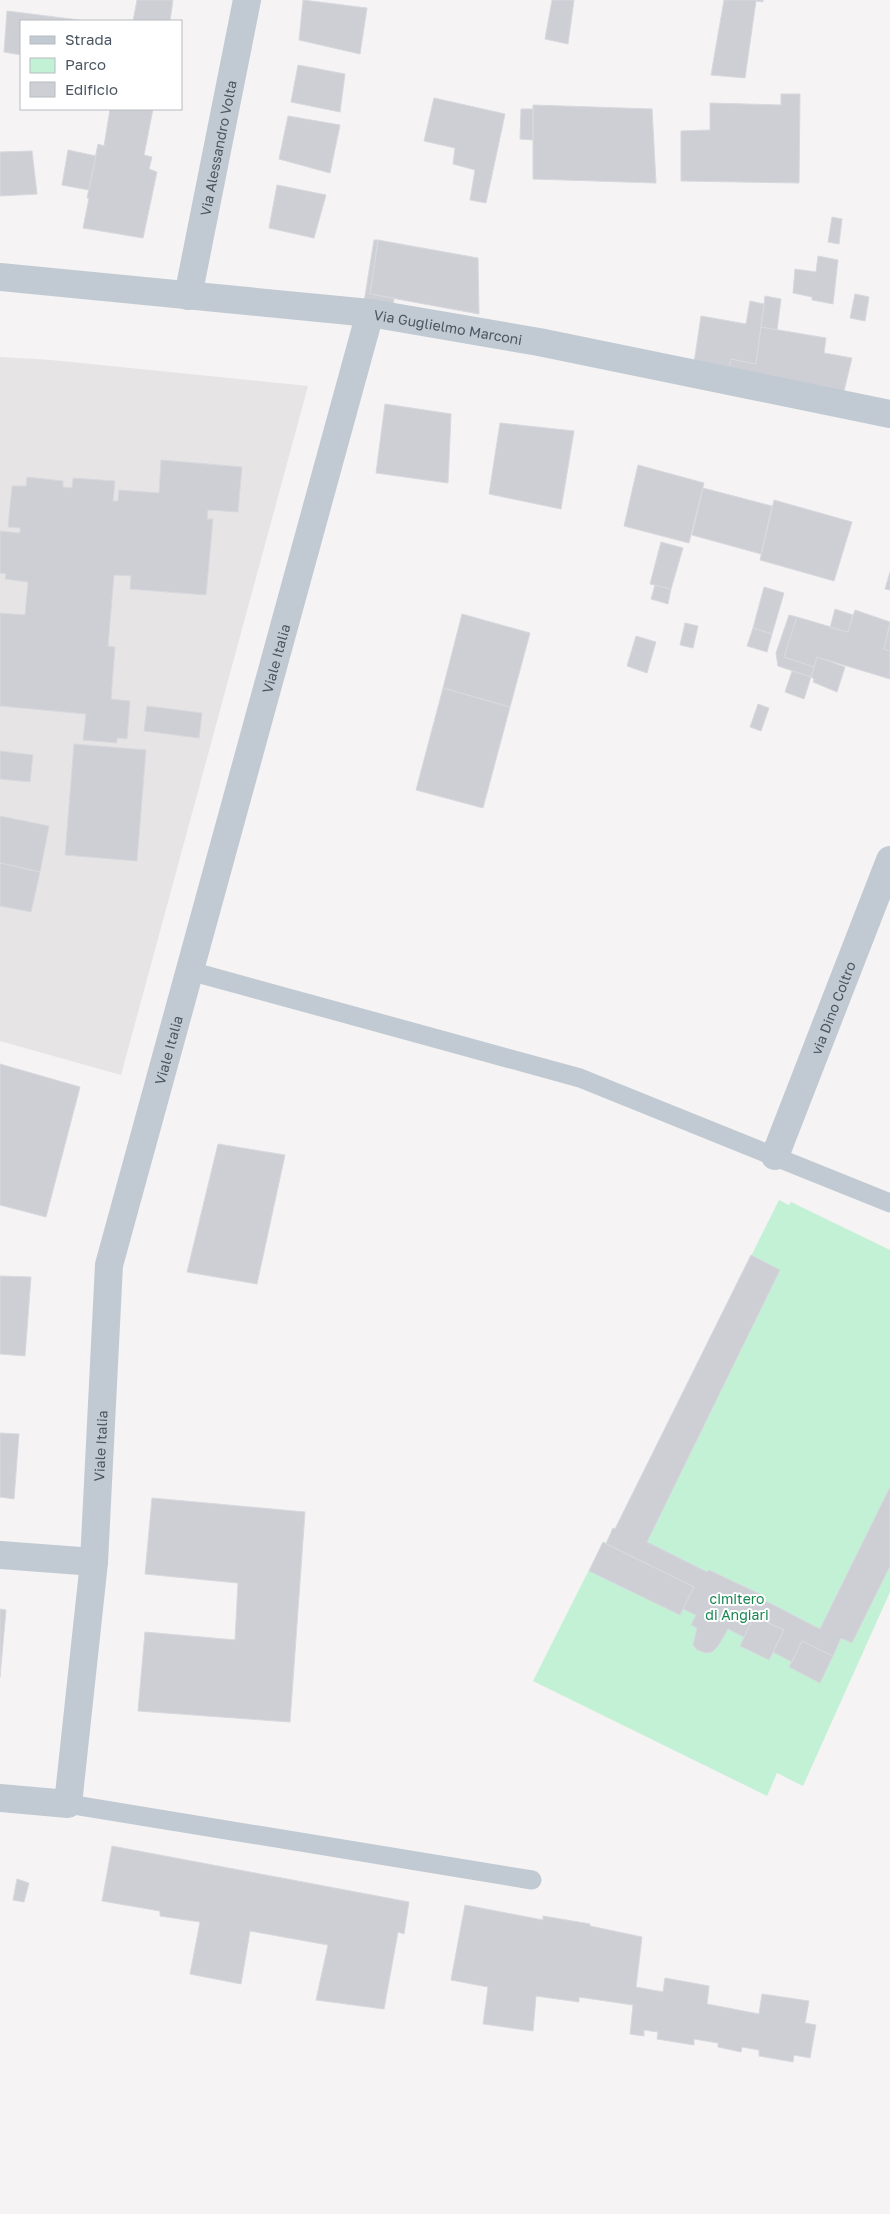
<svg xmlns="http://www.w3.org/2000/svg" width="890" height="2214" font-family="'Golos Text',sans-serif">
  <style>
    .education { fill: #e6e4e5 }
    .green { fill: #c3f1d5 }
    .building { fill: #cdcfd5; stroke: #d7d9de }
    .lines { fill: none; stroke-linecap: round; stroke-linejoin: round }
    .service { stroke: #c1cad2; stroke-width: 19 }
    .minor { stroke: #c1cad2; stroke-width: 28 }
    .tertiary { stroke: #c1cad2; stroke-width: 28 }
    .labels { text-anchor: middle; dominant-baseline: central; stroke-width: 4; stroke-linejoin: round; paint-order: stroke }
    .street-label { font-size: 14px; fill: #4a5661; stroke: #fff }
    .park-label { font-size: 14px; fill: #17864f; stroke: #fff }
  </style>
  <rect width="100%" height="100%" fill="#f5f3f3"/>
  <path class="education" d="M0,357L51,360L308,386L121,1075L0,1041Z"/>
  <path class="green" d="M779,1200L789,1205L791,1202L890,1250V1592L803,1786L777,1773L767,1796L533,1681L603,1542L606,1543L613,1528L615,1529Z"/>
  <path class="building" d="M137,0H173L170,21H133Z
    M303,0L367,8L360,54L299,40Z
    M552,0H574L568,44L545,39Z
    M724,0H763V2L756,1L745,78L711,75Z
    M7,11L79,20L78,21H21V55L4,52Z
    M298,65L345,74L340,112L291,102Z
    M781,94H800L799,183L681,181V131L710,130V103L781,105Z
    M434,98L505,114L486,203L470,200L475,170L453,164L455,148L424,141Z
    M533,105L652,109L656,183L533,179Z
    M110,109H153L144,155L152,157L149,169L157,172L143,238L83,228L89,198H87L98,144L104,146Z
    M521,109H533V140L520,139Z
    M288,116L340,125L330,173L279,159Z
    M68,150L96,156L89,190L62,185Z
    M32,151L37,194L0,196V152Z
    M277,185L326,195L314,238L269,228Z
    M832,217L842,219L839,244L828,242Z
    M374,240H378L370,294L394,298L393,308L364,302Z
    M378,240L478,258L479,314L370,294Z
    M818,256L838,260L833,304L812,300V297L793,293L795,269L816,272Z
    M855,294L869,297L865,321L850,318Z
    M765,296L781,299L777,330L761,327Z
    M750,301L764,304L756,364L731,359L728,371L694,363L701,316L746,324Z
    M761,327L826,338L824,353L852,358L843,395L728,371L731,359L756,364Z
    M385,404L451,414L448,483L376,473Z
    M500,423L574,431L561,509L489,494Z
    M161,460L242,467L238,512L208,510L207,519H213L206,595L130,589L131,576L114,575L108,646L115,647L111,699L130,701L127,739L117,738V743L83,740L86,714L0,706V613L25,615L28,582L5,579L6,574L0,573V531L20,533V528L8,527L12,486H26L27,477L63,481V487L72,488L73,478L115,481L113,501H118L119,490L159,493Z
    M638,465L704,483L689,543L624,526Z
    M703,488L772,506L761,554L692,535Z
    M774,500L852,522L834,581L760,560Z
    M661,542L683,548L671,589L650,584Z
    M890,572V590L885,589Z
    M655,585L671,589L668,604L651,599Z
    M764,587L784,593L772,634L753,628Z
    M835,609L853,615L848,632L830,628Z
    M855,610L890,622L884,649L890,651V679L817,657L814,667L784,657L797,617L848,632Z
    M462,614L530,633L510,707L443,688Z
    M789,615L797,617L784,657L814,667L811,677L778,666L776,653Z
    M685,623L698,626L693,648L680,645Z
    M890,624V651L884,649Z
    M753,628L772,634L767,652L747,646Z
    M636,636L656,642L647,673L627,666Z
    M817,657L845,667L837,692L813,682L814,679L811,677Z
    M792,671L811,677L804,699L785,692Z
    M443,688L510,707L483,808L416,790Z
    M758,704L769,708L761,731L750,727Z
    M147,706L202,713L199,738L144,731Z
    M74,744L146,750L137,861L65,855Z
    M0,751L33,755L30,782L0,779Z
    M0,816L49,826L40,872L0,863Z
    M0,863L40,872L31,912L0,906Z
    M0,1064L80,1087L46,1217L0,1205Z
    M218,1144L285,1155L257,1284L187,1272Z
    M751,1255L780,1270L647,1542L707,1572L709,1570L764,1596L762,1599L820,1629L890,1487V1566L852,1643L841,1638L833,1656L802,1641L792,1662L773,1652L784,1630L754,1616L744,1637L728,1629L718,1646L712,1652L706,1653L697,1650L693,1645L697,1628L691,1625L696,1615L683,1609L694,1587L606,1544L613,1528L615,1529Z
    M0,1276L31,1277L25,1356L0,1354Z
    M0,1433L19,1434L14,1499L0,1497Z
    M152,1498L305,1512L290,1722L138,1711L145,1632L235,1640L238,1583L145,1574Z
    M603,1542L694,1587L680,1615L589,1571Z
    M0,1609L6,1610L0,1677Z
    M754,1616L784,1630L769,1660L740,1646Z
    M802,1641L833,1656L820,1683L789,1667Z
    M112,1846L409,1902L404,1934L398,1932L384,2009L316,2000L328,1945L250,1931L241,1984L190,1974L200,1922L160,1916V1911L102,1901Z
    M17,1879L29,1883L24,1902L13,1900Z
    M465,1905L543,1920V1916L590,1924V1926L642,1937L636,1987L663,1992L665,1978L709,1986L707,2004L759,2014L762,1994L809,2001L805,2023L816,2025L810,2058L794,2055L793,2062L759,2056V2050L742,2047L741,2052L718,2047V2043L694,2039V2045L657,2039L658,2032L644,2030V2036L630,2034L633,2005L579,1997V2002L536,1996L533,2031L483,2024L488,1987L451,1980Z"/>
  <g class="lines">
    <path class="service" d="M190,971L580,1078L890,1203
      M68,1804L532,1880"/>
    <g class="minor">
      <path id="s1" d="M188,296L247,0"/>
      <path id="s2" d="M775,1156L890,860"/>
      <path d="M0,1555L94,1562"/>
      <path id="s3" d="M0,1798L68,1804L94,1562L109,1265L370,313"/>
    </g>
    <path class="tertiary" id="s4" d="M0,277L370,313L539,342L890,414"/>
  </g>
  <g class="labels">
    <g class="street-label">
      <text stroke="none"><textPath href="#s1" startOffset="151">Via Alessandro Volta</textPath></text>
      <text stroke="none"><textPath href="#s4" startOffset="451">Via Guglielmo Marconi</textPath></text>
      <text stroke="none"><textPath href="#s3" startOffset="1238">Viale Italia</textPath></text>
      <text stroke="none"><textPath href="#s2" startOffset="159">via Dino Coltro</textPath></text>
      <text stroke="none"><textPath href="#s3" startOffset="832">Viale Italia</textPath></text>
      <text stroke="none"><textPath href="#s3" startOffset="428">Viale Italia</textPath></text>
    </g>
    <g class="park-label">
      <text x="737" y="1598">cimitero<tspan x="737" dy="16">di Angiari</tspan></text>
    </g>
  </g>
  <rect x="20" y="20" width="162" height="90" fill="#ffffff" stroke="#b7bbc0"/>
  <rect x="30" y="36" width="25" height="8" fill="#c1cad2" stroke="#b7bbc0"/>
  <text x="65" y="45" font-size="15" fill="#4a5661">Strada</text>
  <rect x="30" y="58" width="25" height="15" fill="#c3f1d5" stroke="#b7bbc0"/>
  <text x="65" y="70" font-size="15" fill="#4a5661">Parco</text>
  <rect x="30" y="82" width="25" height="15" fill="#cdcfd5" stroke="#b7bbc0"/>
  <text x="65" y="95" font-size="15" fill="#4a5661">Edificio</text>
</svg>
